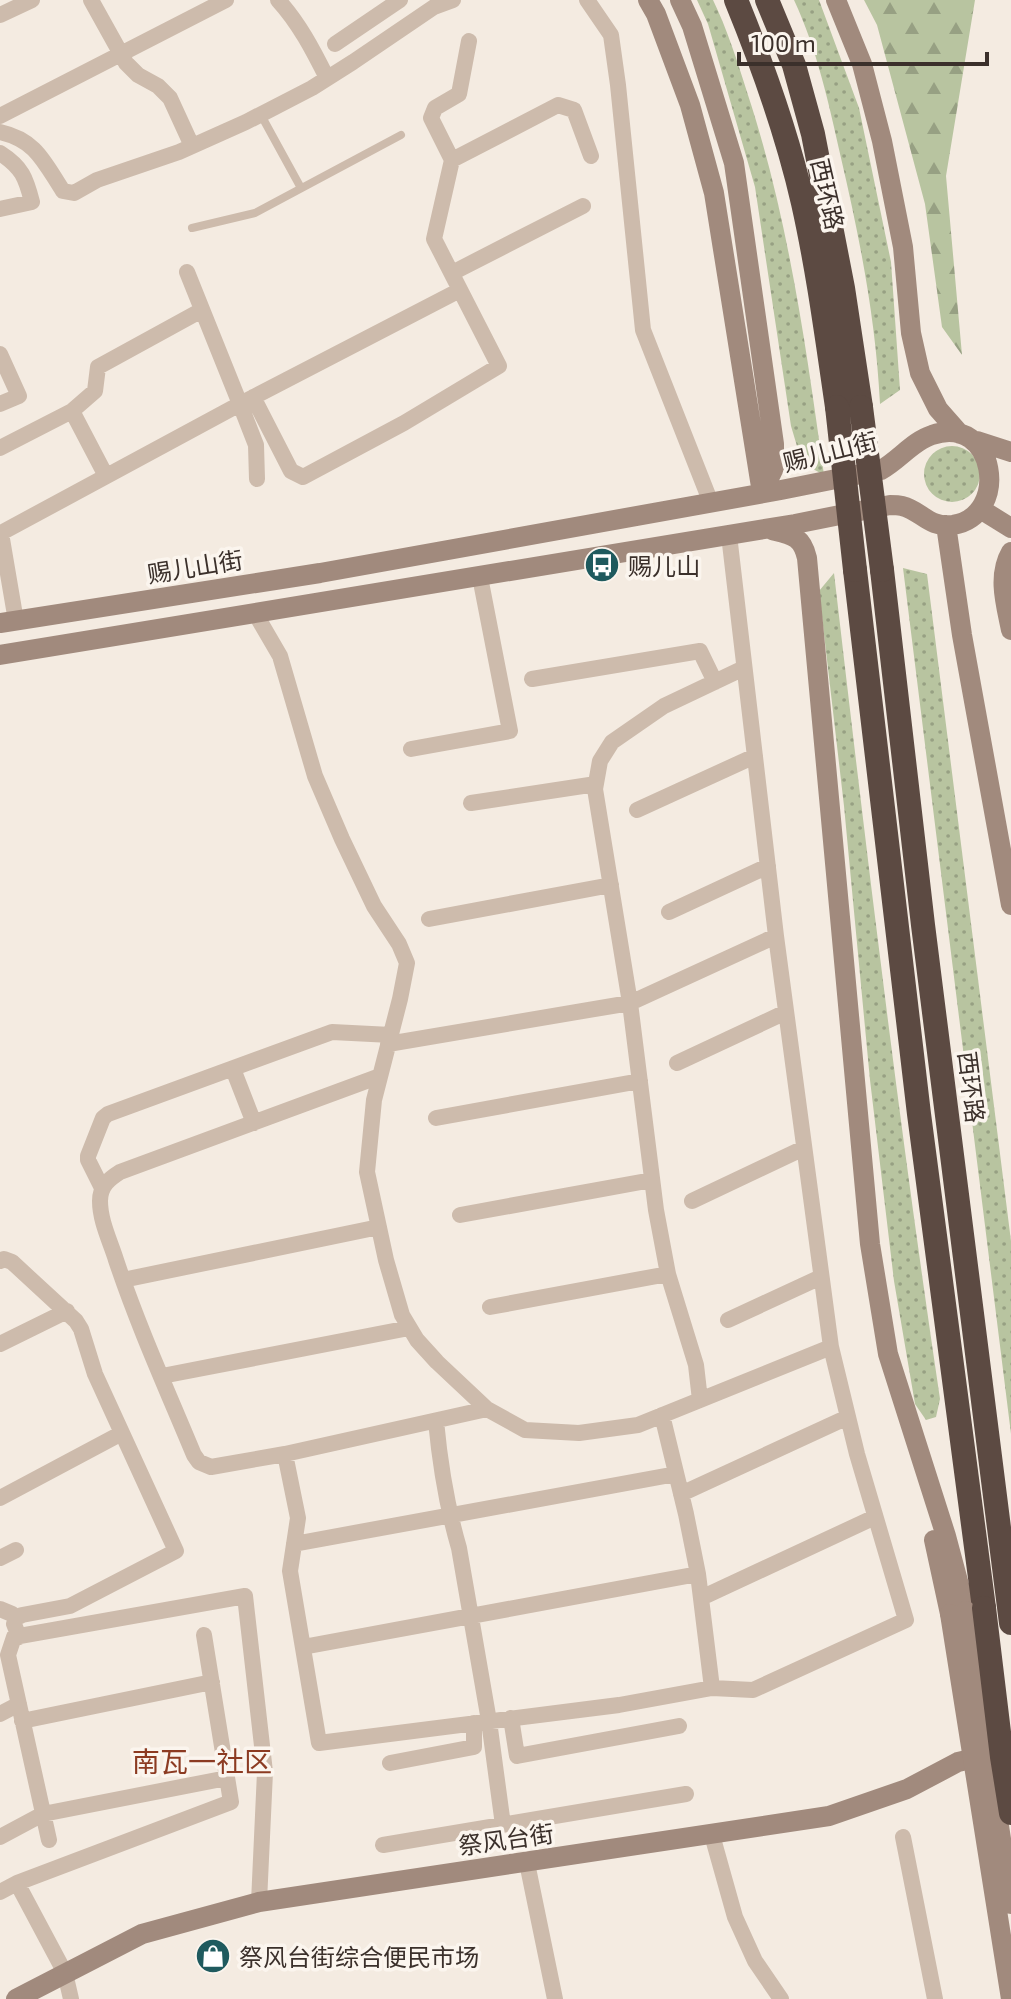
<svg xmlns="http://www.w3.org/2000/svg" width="1011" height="1999" font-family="'Exo 2','Noto Sans SC',sans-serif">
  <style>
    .grass { fill: url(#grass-dots) }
    .forest { fill: url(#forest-firs) }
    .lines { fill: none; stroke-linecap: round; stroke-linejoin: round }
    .lane { stroke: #cdbbac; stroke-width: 8 }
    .street { stroke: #cdbbac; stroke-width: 16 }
    .secondary { stroke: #a18a7d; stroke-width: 20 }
    .highway { stroke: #5c4a42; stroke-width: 24 }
    .secondary-bridge { stroke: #a18a7d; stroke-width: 20 }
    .highway-bridge { stroke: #5c4a42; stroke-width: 24 }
    .labels { text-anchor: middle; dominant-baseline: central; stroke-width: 7; stroke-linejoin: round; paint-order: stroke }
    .street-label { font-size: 24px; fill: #3b302b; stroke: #fbf5ee }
    .poi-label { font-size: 24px; fill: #3b302b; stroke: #fbf5ee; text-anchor: start }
    .quarter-label { font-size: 28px; fill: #8c3b22; stroke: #fbf5ee }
  </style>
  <defs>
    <pattern id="grass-dots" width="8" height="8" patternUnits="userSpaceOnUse" patternTransform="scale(2)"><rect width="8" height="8" fill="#b8c4a0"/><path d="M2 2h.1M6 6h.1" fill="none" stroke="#97a083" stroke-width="1.8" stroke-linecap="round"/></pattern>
    <pattern id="forest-firs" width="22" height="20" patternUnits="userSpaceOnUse" patternTransform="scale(2)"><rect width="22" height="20" fill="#b8c4a0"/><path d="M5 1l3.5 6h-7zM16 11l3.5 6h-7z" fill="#97a083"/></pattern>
  </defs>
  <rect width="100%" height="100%" fill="#f4ebe1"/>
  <path class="grass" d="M697,0H713C727,29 737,60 747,92C788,216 806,346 824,475L802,463L791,426L755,187L708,24Z
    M794,0H819L859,108L891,262L900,390L880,404C876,321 860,239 841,158C829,104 817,49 794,0Z
    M924 474a28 28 0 1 1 56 0a28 28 0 1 1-56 0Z
    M903,568L927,574L1011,1241V1434Z
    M834,573C866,849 899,1124 940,1399L936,1417L926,1420L915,1404L894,1281L870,1080L844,806L819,591Z"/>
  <path class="forest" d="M864,0H975L946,176L962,355L942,327L925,204L877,25Z"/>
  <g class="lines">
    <path class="lane" d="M261,115L301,188
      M192,228L255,213L401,135"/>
    <path class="street" d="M91,0L126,63L138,75L158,86L170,98L192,146
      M278,0C299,23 313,50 327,78
      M587,0L611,35L618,85L643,330L711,503
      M0,15L32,0
      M335,44L400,0
      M0,116L226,0
      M0,132C36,140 44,162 63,191L74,193L97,180L179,152L246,122L312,88L353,62L434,7L453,0
      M0,153C22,167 26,178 32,202L0,209
      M452,160L558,105L574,110L591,156
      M452,273L583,206
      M0,354L19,396L0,404
      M253,397L291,471L303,477L404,423L499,366L434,239L452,160L431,118L435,108L459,94L469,41
      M72,411L95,391L98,367L202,310
      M0,448L72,411L106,476
      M257,479L256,445L240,404L460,290
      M255,613L280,656L315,776L342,839L374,906L399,944L407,963L400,999L374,1100L367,1172L386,1260L402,1315L417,1340L437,1362L487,1409L525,1430L579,1433L638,1425L831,1347
      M16,621L1,533L240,404L187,272
      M532,679L700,651L715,682
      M411,749L510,731L480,577
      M471,803L596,784
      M637,810L755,756
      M669,912L768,866
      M429,919L611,885
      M388,1044L630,1003L776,936
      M677,1063L786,1012
      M233,1069L254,1123
      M380,1076L120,1172C109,1179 100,1186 100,1201C100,1221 110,1241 116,1260C138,1326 167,1390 194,1455L199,1462L211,1467L285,1454L487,1409
      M436,1118L640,1081
      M102,1188L88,1160V1156L103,1118L108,1114L332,1032L391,1035
      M692,1201L804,1148
      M460,1215L652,1180
      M0,1261L4,1259L12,1262L76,1321L81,1329L95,1374L176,1551L70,1606L22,1615L16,1618L14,1624L19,1637
      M123,1280L379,1227
      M490,1307L668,1274
      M728,1320L821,1277
      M0,1344L67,1311
      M162,1376L409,1328
      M700,1400L696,1365L668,1274L656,1210L630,1003L595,789L600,761L612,742L664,706L744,668
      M662,1415L686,1514L698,1574L712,1688
      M436,1421C440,1464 447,1507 459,1548L489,1721L503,1825
      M285,1454L298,1518L290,1571L319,1743L619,1705L712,1688L753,1690L906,1620L857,1454L831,1347L776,936L729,535
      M681,1494L848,1417
      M0,1498L122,1433
      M294,1544L676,1474
      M0,1558L16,1550
      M701,1598L875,1517
      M0,1609L12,1614L16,1618
      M303,1647L698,1574
      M0,1714L19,1704
      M511,1718L517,1756L679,1726
      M22,1721L212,1682
      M390,1763L474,1747V1723
      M712,1835L735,1917L755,1961L781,1999
      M0,1837L43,1814L227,1778
      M903,1837L935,1999
      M49,1840L8,1655L14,1637L245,1596L265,1772L259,1902
      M383,1845L686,1794
      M527,1863L555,1999
      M0,1892L17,1883
      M71,1999L65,1973L17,1883L231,1802L204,1635"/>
    <path class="secondary" d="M648,0L656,14L690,105L714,193L762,493
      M680,0L692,26L734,163L774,444V468L762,493
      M836,0L862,64L882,141L903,247L911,333L920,373L938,409L960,434
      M977,441L1011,452
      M982,510L1011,528
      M946,525L962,635L1011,905
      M772,530C792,535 802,536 807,558L870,1244L888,1354L946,1536L966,1611
      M1011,552C997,576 1006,605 1011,630
      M0,623L320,573L781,490L881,470C899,460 913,441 932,435C996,413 1011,516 953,525C928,528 922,511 902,506C898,505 894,505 890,505L795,524L0,655
      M934,1540L950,1614
      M16,1999L142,1934L259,1902L829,1816L907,1789L958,1762L988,1755"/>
    <path class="highway" d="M736,0C763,66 787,133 803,203C818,270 827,339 837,407
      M767,0L794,65L813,134L843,288L861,407
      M855,570L919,1114L984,1608
      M882,570L923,925L1011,1623"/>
    <path class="secondary-bridge" d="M966,1611L1011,1904
      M950,1614L1011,1999"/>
    <path class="highway-bridge" d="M837,407L855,570
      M861,407L882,570
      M984,1608L1002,1757L1011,1813"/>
  </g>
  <defs>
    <g id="bus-disc" transform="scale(1.8)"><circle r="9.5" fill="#1f5a5e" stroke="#fbf5ee"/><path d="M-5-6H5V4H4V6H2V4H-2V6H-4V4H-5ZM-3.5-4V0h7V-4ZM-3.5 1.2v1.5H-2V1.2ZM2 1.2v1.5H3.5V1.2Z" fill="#fff"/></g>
    <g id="shop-disc" transform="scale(1.8)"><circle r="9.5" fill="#1f5a5e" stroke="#fbf5ee"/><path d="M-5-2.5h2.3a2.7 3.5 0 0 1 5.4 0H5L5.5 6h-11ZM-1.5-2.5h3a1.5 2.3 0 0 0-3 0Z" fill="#fff"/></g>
  </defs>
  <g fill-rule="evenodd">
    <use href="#bus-disc" x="602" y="565"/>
    <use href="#shop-disc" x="213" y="1956"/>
  </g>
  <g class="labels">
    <g class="street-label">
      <text transform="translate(828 194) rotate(77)">西环路</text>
      <text transform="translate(830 451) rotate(-14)">赐儿山街</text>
      <text transform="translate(195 566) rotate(-9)">赐儿山街</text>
      <text transform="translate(972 1087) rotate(83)">西环路</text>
      <text transform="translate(506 1839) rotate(-8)">祭风台街</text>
    </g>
    <g class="poi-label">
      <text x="628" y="565">赐儿山</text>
      <text x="239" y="1956">祭风台街综合便民市场</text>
    </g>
    <g class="quarter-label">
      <text x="202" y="1761">南瓦一社区</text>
    </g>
  </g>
  <path d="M739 52v12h248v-12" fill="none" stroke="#3b302b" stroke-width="4"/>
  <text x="751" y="52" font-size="24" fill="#3b302b" stroke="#fbf5ee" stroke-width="6" paint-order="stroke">100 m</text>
</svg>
